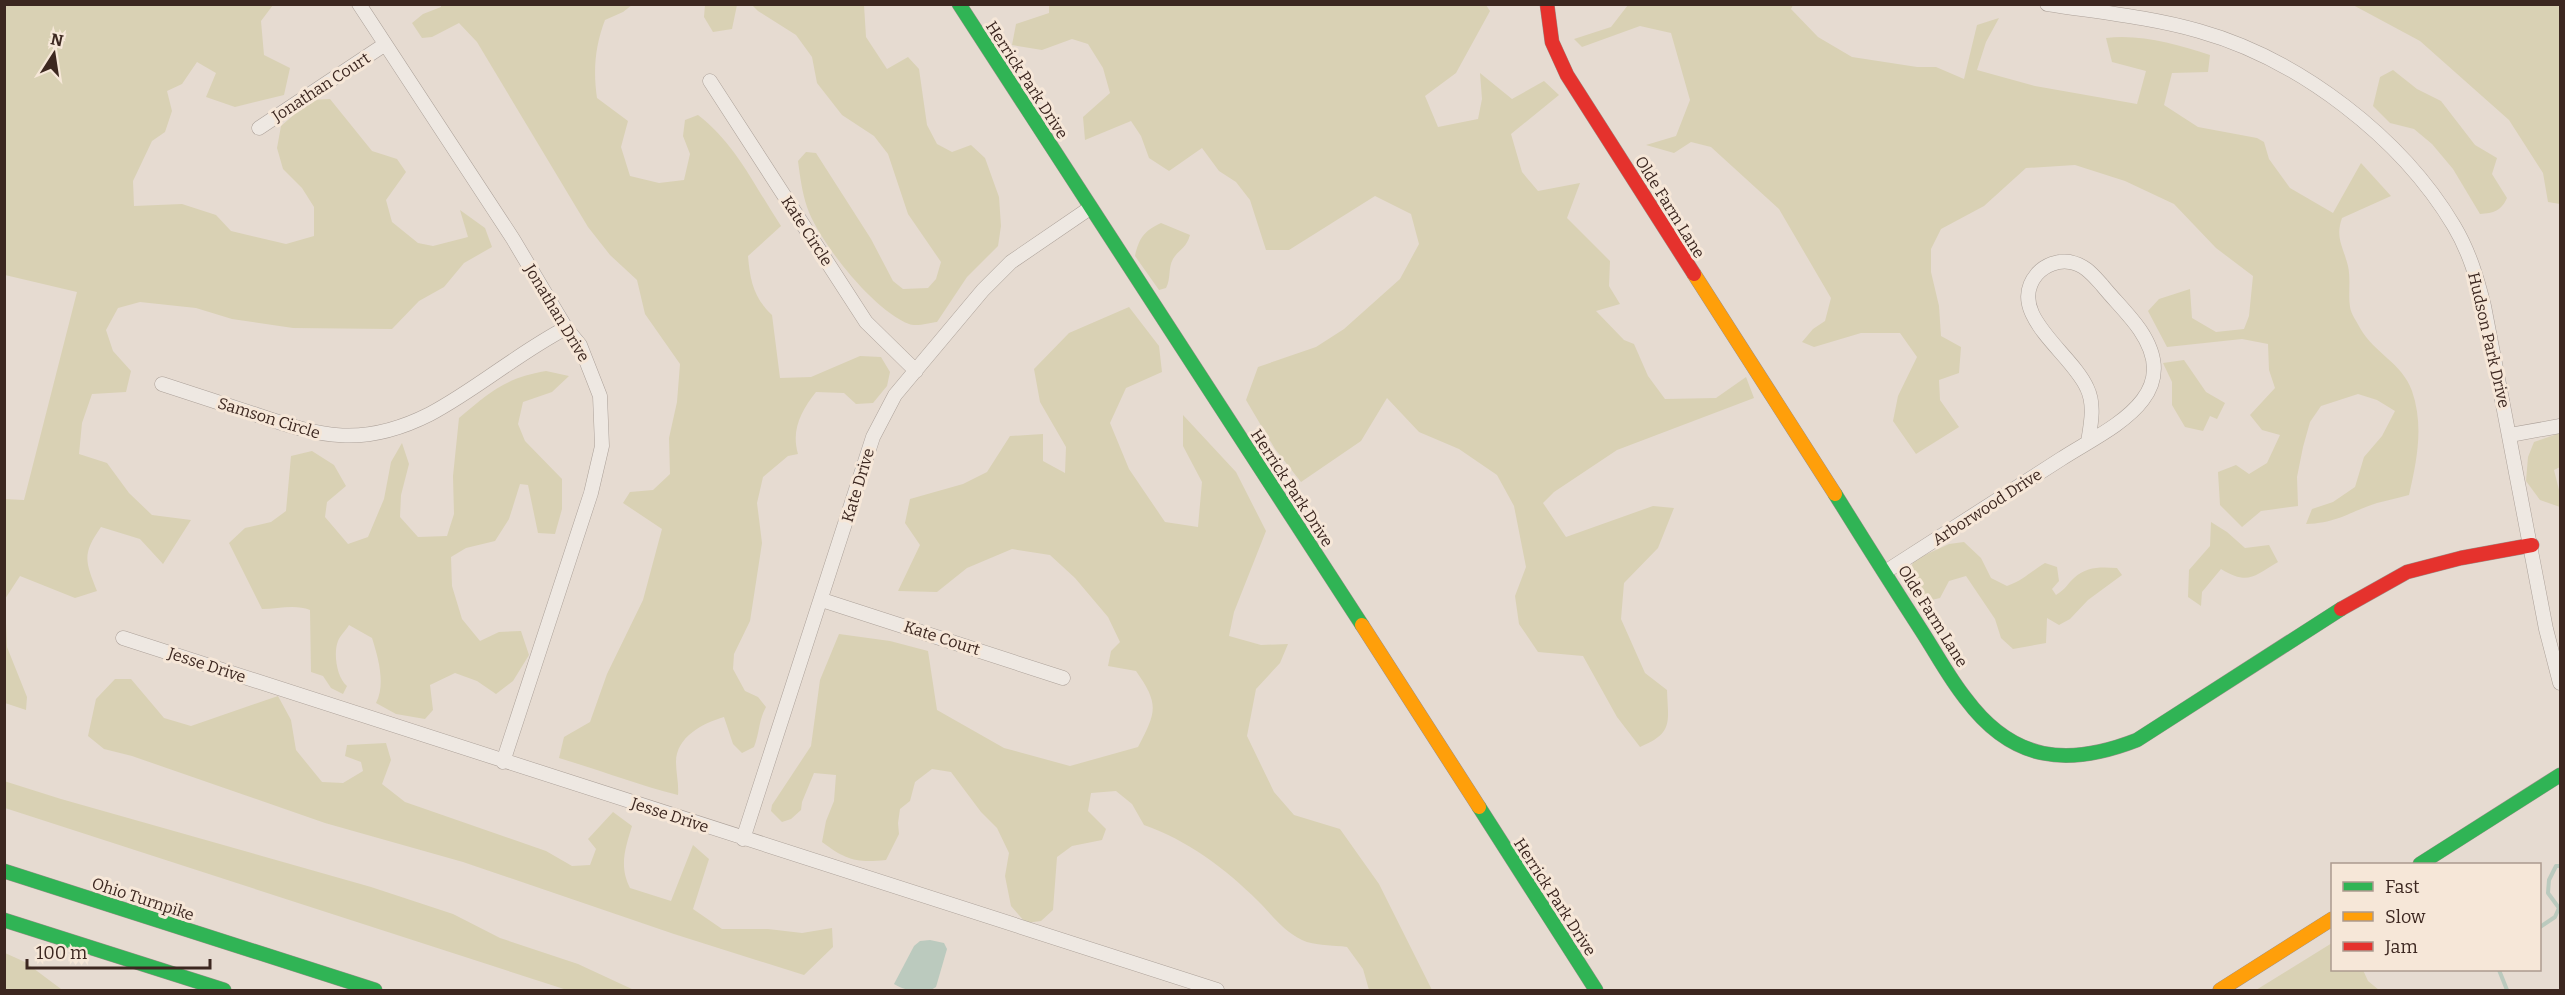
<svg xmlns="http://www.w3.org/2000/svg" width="2565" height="995" font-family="Bitter,serif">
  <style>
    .green { fill: #d9d1b4 }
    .water { fill: #bbcabe }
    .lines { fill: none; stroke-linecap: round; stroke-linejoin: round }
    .stream { stroke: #bbcabe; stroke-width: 4 }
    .street-casing { stroke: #aca199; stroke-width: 15 }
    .fast-casing { stroke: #9c908a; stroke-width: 15 }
    .slow-casing { stroke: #9c908a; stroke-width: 15 }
    .jam-casing { stroke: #9c908a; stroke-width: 15 }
    .street { stroke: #eee8e2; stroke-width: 14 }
    .fast { stroke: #30b455; stroke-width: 14 }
    .slow { stroke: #ff9f0a; stroke-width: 14 }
    .jam { stroke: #e5322d; stroke-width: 14 }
    .labels { text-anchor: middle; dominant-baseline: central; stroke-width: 6; stroke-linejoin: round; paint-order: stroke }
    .street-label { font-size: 16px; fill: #3c2720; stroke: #f6e7d8 }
  </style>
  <rect width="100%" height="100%" fill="#e6dbd1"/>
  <path class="green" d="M5,5H273L261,21L264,55L290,68L284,95L235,107L206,97L216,73L197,62L182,84L167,91L172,111L165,132L152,141L133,181L134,206L182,204L216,215L231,231L286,244L314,236V207L302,188L283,169L277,148L281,126L311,100L330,99L372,151L397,159L406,172L386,200L392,222L418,243L433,246L468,237L460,210L485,228L492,247L464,263L444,287L419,301L392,329L293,328L232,319L196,308L140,302L118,308L106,330L113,351L131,371L126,392L92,394L82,423L79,454L107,463L129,493L152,515L191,520L163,564L140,539L101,527C82,554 85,561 97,591L75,598L20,576L5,599L7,647L27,697L26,710L5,703L4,499L24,500L77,292L5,275Z
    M441,5H632L623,12L605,20C595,46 593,70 597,98L628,121L621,147L630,176L659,183L684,180L690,154L683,136L685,120L698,115C736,144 755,187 781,226L748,256C750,281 754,298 772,315L780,378L811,377L860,356L881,357L890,372L887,386L873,403L856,404L844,393L816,392C801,411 791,430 798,454L788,456L763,477L757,503L762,543L750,621L734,654L733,669L745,691L758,697L766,707C758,722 760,732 754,747L742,753L733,744L724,717C703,723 676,737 676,762C676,773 679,784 678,795C638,785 599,770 559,758L564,737L590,722L607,674L643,600L662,529L623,503L630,492L653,490L670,474L669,438L677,402L680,364L645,314L637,280L610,255L588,227L477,42L459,23L432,37L422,38L412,23L423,14L441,7Z
    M705,5H737L732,29L713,32L704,17Z
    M752,5H864L866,37L887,69L908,57L919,69L927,125L937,144L952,152L971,145L985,158L999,197L1001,226L998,246L967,277L937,322C929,323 916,327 909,324C874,311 819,242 807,207C802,192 800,176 798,161L806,152L816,153L871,239L893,281L903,289L928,288L936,279L941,262L908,214L888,154L874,136L842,115L817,83L812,57L796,35L758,11Z
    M1049,5H1486L1490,11L1456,73L1425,96L1438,127L1478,119L1482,99L1480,73L1512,99L1544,81L1559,95L1511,134L1522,172L1538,191L1580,183L1567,218L1610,261L1609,286L1620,304L1596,311L1624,340L1634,344L1648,376L1665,399L1716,398L1746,377L1754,398L1617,450L1554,492L1543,503L1566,537L1653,506L1674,508L1658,548L1624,583L1621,619L1645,673L1667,690C1668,722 1674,733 1640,747L1617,717L1583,656L1538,652L1519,624L1515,596L1526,567L1514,506L1497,475L1459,449L1419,432L1387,398L1361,441L1301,482L1275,449L1246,400L1258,367L1316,347L1344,329L1400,279L1419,244L1411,214L1375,196L1289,250H1266L1250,200L1236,182L1219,171L1202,148L1169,171L1149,158L1141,136L1131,121L1085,140L1083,117L1110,93L1103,68L1088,44L1072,39L1042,50L1012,45L1016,24L1049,13Z
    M1628,5H1793L1791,9L1818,37L1852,57L1917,67H1936L1964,79L1977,25L1999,18L1986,42L1977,70L2035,86L2137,104L2146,71L2112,62L2106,38C2141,34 2176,44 2210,55L2208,72L2172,73L2164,105L2198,127L2257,138L2264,142L2269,159L2290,188L2333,213L2361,163L2391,196L2342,218C2335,238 2343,246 2348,266C2351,280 2348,294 2350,307C2351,314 2357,322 2360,328C2374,353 2402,363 2412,391C2424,426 2417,460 2409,495C2399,498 2388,500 2377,503C2349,512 2338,523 2306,524L2312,509L2333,502L2355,487L2364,457L2382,436L2395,411L2377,400L2358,394L2321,406L2310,422L2303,447L2297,477L2298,506L2261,511L2242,527L2220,505L2218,472L2236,465L2249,474L2267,463L2280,435L2262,430L2250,415L2275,388L2269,370L2268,344L2242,339L2167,347L2148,311L2159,299L2190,289L2192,318L2216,332L2244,329L2249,316L2253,276L2216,248L2174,204L2125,181L2075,165L2026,168L1984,206L1941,229L1931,249V272L1939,306L1941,336L1961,347L1959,373L1939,380L1940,400L1959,427L1916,454L1893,421L1898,396L1917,357L1900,333H1861L1814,347L1802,342L1813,329L1825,321L1831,298L1779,209L1711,147L1691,142L1674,153L1646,145L1676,136L1690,100L1671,33L1640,26L1582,47L1574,39L1611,27Z
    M2353,5H2560V204L2548,202L2543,173L2509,120L2420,41Z
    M2393,70L2417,89L2441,101L2475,145L2497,158L2492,174L2507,198C2501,211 2494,213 2480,214L2453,169L2432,144L2414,129L2390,123L2373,106L2380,77Z
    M1161,223L1190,235C1186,249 1179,249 1173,259C1168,267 1171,279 1166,288L1159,290L1135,256C1139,238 1144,231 1161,223Z
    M1129,307L1159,346L1162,372L1126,388L1110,423L1129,469L1165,522L1198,527L1202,482L1183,446V415L1236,472L1266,531L1234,612L1229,636L1261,645L1288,644L1280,663L1256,689L1247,736L1274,792L1294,815L1340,829L1379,884L1432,990H1369L1363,969L1347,947C1334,945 1314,946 1302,940C1282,930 1273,916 1258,901C1225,868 1187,840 1144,825L1132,804L1116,791L1091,793L1088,811L1106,829L1102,840L1072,846L1057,857L1053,910L1041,921L1026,923L1011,906L1005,876L1009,853L997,828L981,812L951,772L932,769L915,782L910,801L900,809L898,823L899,834L886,860C856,863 846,860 822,842L826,821L834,801L836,775L814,773L802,802L801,810L791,819L782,822L771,811L772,805L811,746L820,680L839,634L890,641L928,651L937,710L1004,748L1070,766L1138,747C1156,712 1160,705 1136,671L1108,666L1111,651L1120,642L1108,617L1075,578L1050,555L1012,549L967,568L937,592L898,591L920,545L905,523L910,499L963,484L987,472L1010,436L1043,434V461L1065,473L1066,447L1040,402L1034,369L1069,333Z
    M2184,360L2206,392L2225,403L2217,419L2210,416L2203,431L2185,427L2172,405V382L2163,363Z
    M546,371L569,376L552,392L523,402L518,424L525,441L562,479V509L555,534L538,533L528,485L520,484L509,519L495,541L466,548L451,557L452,586L462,619L480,641L499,632L521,631L529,655L513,681L496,694L477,681L455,673L430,685L433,710L425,719L396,714L376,703C386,684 378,657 372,638L349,625C346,630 340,636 338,641C333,654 337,678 347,686L343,694L331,688L323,676L311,672L310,610C295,604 278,609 262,609L229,543L245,528L271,522L286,511L291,456L312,451L334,465L346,486L327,502L325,517L348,544L368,537L384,499L391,462L402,443L409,464L401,495L400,517L418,537L447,536L454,514L453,476L459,418C490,392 505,378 546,371Z
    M2560,433V467L2554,470L2560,494V507L2540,500L2526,481L2528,457L2534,442Z
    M2211,522L2227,532L2245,548L2269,545L2278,562C2253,577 2248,585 2221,569L2202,592L2201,606L2188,597L2189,570L2210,546Z
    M1964,542L1981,558L1991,578L2007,586C2024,580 2030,572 2045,563L2057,567L2059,581L2052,589L2056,595C2067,588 2067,584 2074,578C2087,566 2101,567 2117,568L2122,575L2088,600L2070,619L2059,625L2047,618L2046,643L2013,649L2001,638L1995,619L1966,576L1949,581L1940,598L1927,601L1914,599L1904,585L1914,560L1949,544Z
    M115,679H131L164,718L191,726L278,696L291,720L296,750L322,782L343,783L363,771L361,762L345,756L347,745L386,743L391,760L382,784L405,802L546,851L572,866L590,865L596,849L588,839L613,812L632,826C625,849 619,866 630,888L671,901L693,845L709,859L693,909L722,929H768L802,933L832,928L833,947L804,975L674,934L463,862L325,823L132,756L104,749L88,736L96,699Z
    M4,781L61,799L371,887L453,914L500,938L578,964L634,990H567L5,808Z
    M2332,943V970H2363L2368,981L2379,990H2256Z
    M5,953L25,962L61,989L67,990H5Z"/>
  <path class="water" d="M930,940L944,943L947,949L936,987C925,995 905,991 894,984L914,946L920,941Z"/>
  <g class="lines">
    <path class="stream" d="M2540,927L2555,917L2559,908L2548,893L2549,880L2556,866H2560
      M2499,970L2507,990"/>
    <g class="street-casing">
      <path id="street" d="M359,4L513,239L566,328L580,345L600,396L602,446L591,493L503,762
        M2047,4C2098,12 2150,17 2199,31C2299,59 2401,137 2454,226C2469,251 2477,278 2484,306L2546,629L2560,683
        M710,81L866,322L916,371
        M259,128L384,45
        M162,384C193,394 223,404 254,414C321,437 363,448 430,414C477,389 518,353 566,328
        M2510,435L2560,426
        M1885,572L2061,459C2107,429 2186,398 2140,330C2129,314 2114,300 2102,285C2092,274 2085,265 2070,262C2058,260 2045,265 2037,274C2004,313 2072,353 2087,388C2095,404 2091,424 2088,442
        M822,600L1063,678
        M123,638L1217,990
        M743,839L873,437L895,395L983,290L1011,262L1090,208"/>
    </g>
    <g class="fast-casing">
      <path id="fast" d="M959,4L1362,625
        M1835,494C1863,539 1892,585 1921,630C1936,653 1949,678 1966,699C2013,762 2068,767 2137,740L2341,609
        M1479,807L1596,990
        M2420,864L2560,775
        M4,871L375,990
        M4,920L224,990"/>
    </g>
    <g class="slow-casing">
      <path id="slow" d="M1694,274L1835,494
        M1362,625L1479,807
        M2220,990L2332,919"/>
    </g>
    <g class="jam-casing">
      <path id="jam" d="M1547,4L1552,42L1567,75L1694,274
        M2341,609L2407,572L2461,558L2532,545"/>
    </g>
    <use href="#street" class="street"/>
    <use href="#fast" class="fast"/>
    <use href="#slow" class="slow"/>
    <use href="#jam" class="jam"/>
  </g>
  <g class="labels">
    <g class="street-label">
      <text transform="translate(1027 80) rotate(57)">Herrick Park Drive</text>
      <text transform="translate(321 87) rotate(-33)">Jonathan Court</text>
      <text transform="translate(1670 207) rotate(58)">Olde Farm Lane</text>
      <text transform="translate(807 231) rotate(57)">Kate Circle</text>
      <text transform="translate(557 313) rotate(59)">Jonathan Drive</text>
      <text transform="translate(2489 340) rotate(77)">Hudson Park Drive</text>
      <text transform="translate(269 418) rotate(17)">Samson Circle</text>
      <text transform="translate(858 485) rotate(-73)">Kate Drive</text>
      <text transform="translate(1292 488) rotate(57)">Herrick Park Drive</text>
      <text transform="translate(1987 507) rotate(-33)">Arborwood Drive</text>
      <text transform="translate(1933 616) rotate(58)">Olde Farm Lane</text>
      <text transform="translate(942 638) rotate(18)">Kate Court</text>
      <text transform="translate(207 665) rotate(18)">Jesse Drive</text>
      <text transform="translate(670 815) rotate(18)">Jesse Drive</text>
      <text transform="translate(1555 897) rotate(57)">Herrick Park Drive</text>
      <text transform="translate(143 899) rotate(18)">Ohio Turnpike</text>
    </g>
  </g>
  <rect width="2565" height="995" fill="none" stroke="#3c2720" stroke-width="12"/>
  <rect x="2331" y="863" width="210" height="108" fill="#f6e7d8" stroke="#ac9a8e" stroke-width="1.5"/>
  <rect x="2343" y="882" width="30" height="9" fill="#30b455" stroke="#ac9a8e" stroke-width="1.5"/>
  <text x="2385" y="893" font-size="18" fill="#3c2720">Fast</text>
  <rect x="2343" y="912" width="30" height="9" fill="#ff9f0a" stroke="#ac9a8e" stroke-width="1.5"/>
  <text x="2385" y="923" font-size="18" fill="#3c2720">Slow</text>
  <rect x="2343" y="942" width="30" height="9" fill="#e5322d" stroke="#ac9a8e" stroke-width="1.5"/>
  <text x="2385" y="953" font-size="18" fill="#3c2720">Jam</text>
  <g transform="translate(54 54) rotate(12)" stroke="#f6e7d8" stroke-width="4.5" paint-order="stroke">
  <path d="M0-4.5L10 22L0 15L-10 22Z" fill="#3c2720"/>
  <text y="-9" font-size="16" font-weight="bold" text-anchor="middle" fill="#3c2720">N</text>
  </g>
  <path d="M27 959v9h183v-9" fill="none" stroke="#3c2720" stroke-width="3"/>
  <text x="36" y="959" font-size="18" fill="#3c2720" stroke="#f6e7d8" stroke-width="4.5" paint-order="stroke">100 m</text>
</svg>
